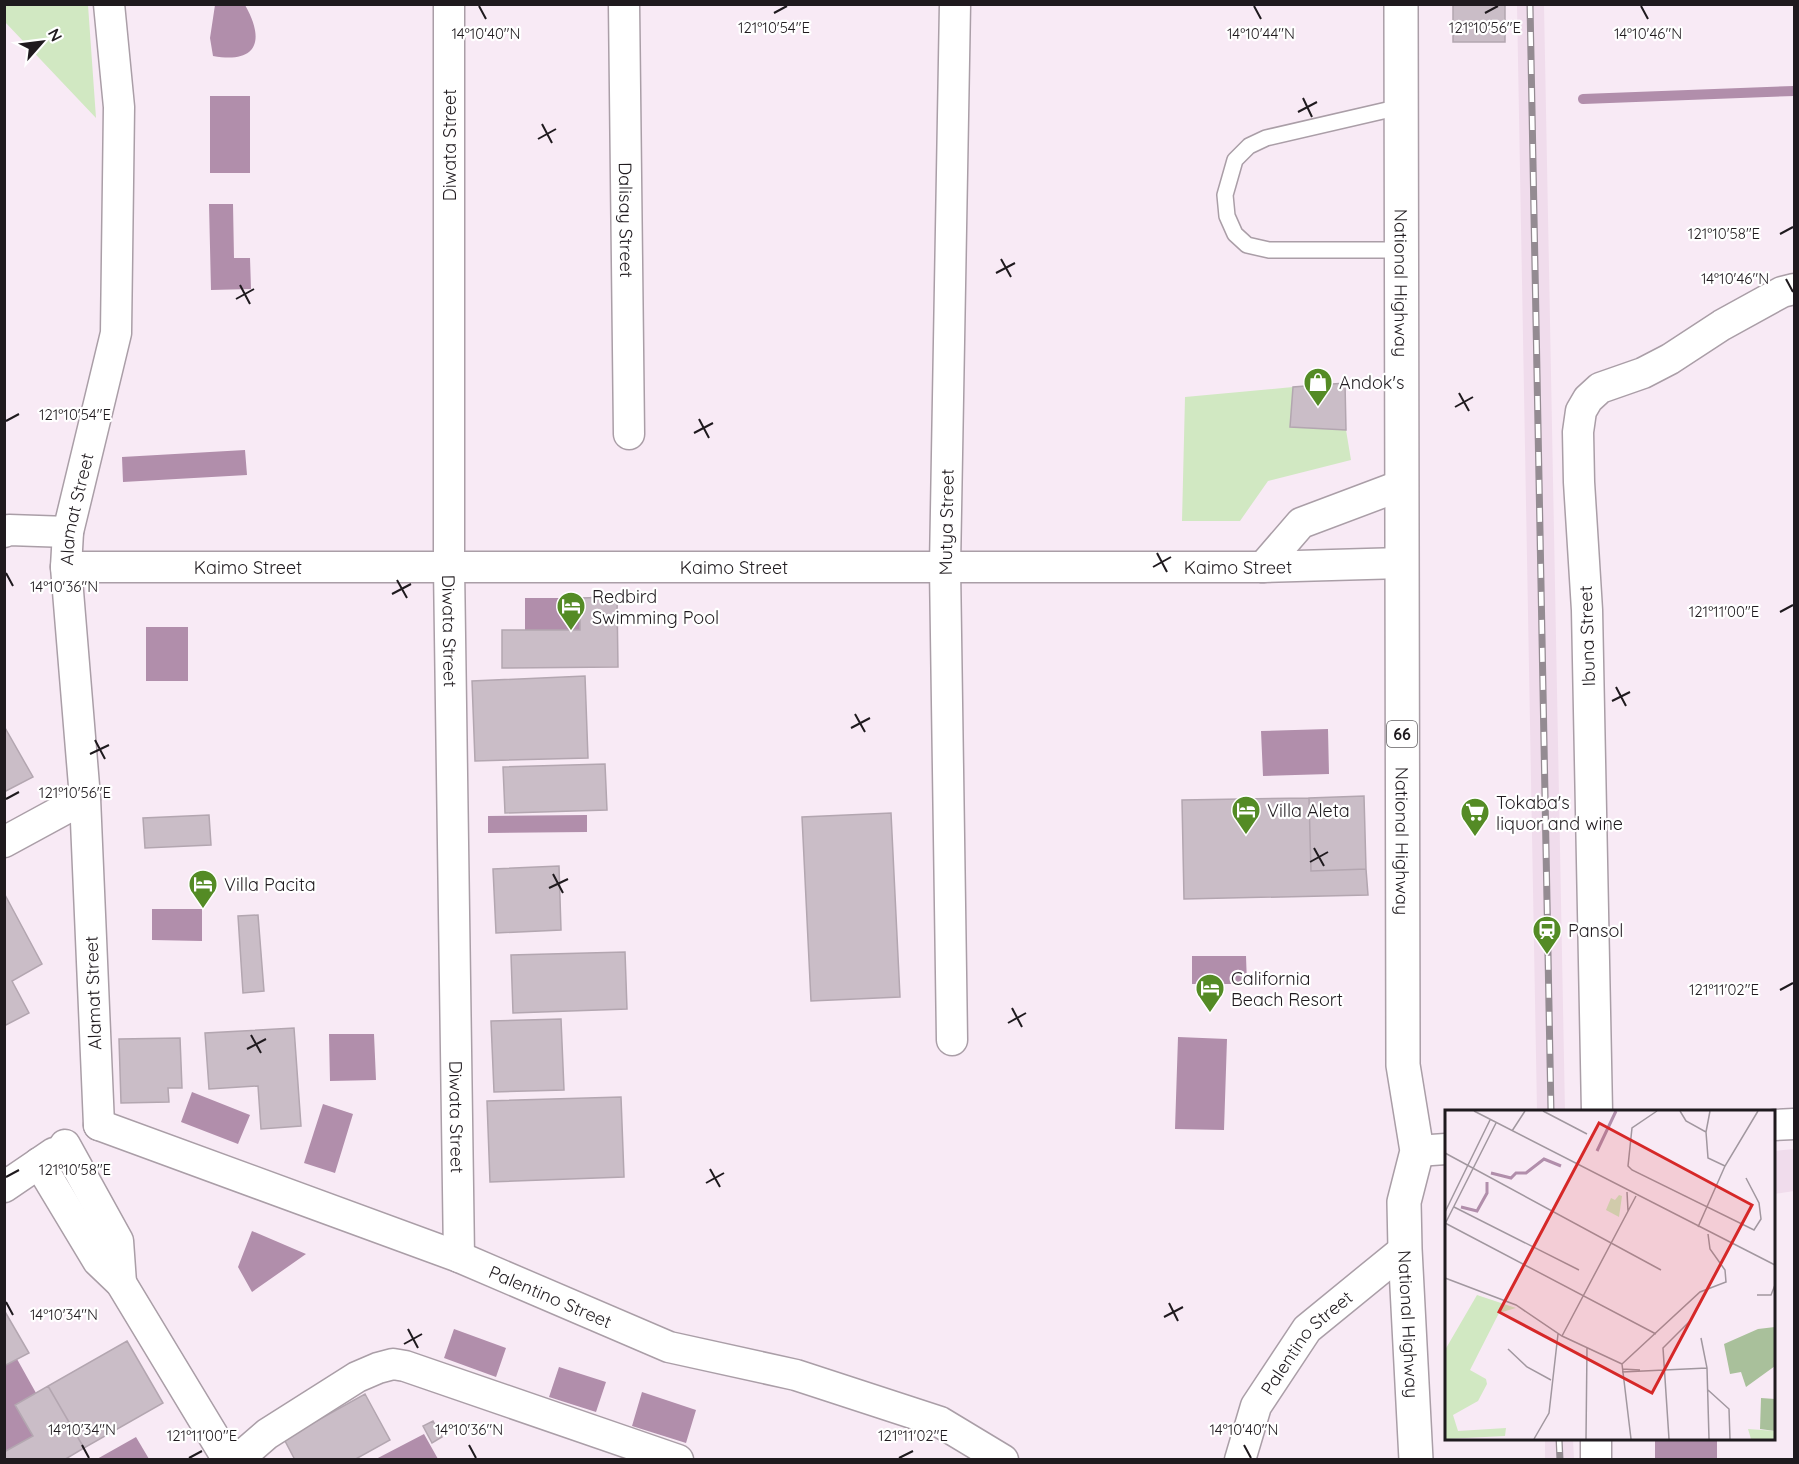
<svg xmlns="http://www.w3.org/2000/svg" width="1799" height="1464" font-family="Quicksand,sans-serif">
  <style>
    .built { fill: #f0dcec }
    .green { fill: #d1e8c2 }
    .water { fill: #b18eab }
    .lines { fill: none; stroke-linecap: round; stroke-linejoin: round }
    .stream { stroke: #b18eab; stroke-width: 10 }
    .building { fill: #cabdc7; stroke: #b3a6b0; stroke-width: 1.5 }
    .lane-casing { stroke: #aa9ea7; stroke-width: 18 }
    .street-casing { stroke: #aa9ea7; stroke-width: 33 }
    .primary-casing { stroke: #aa9ea7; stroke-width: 36 }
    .lane { stroke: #fff; stroke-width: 15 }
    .street { stroke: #fff; stroke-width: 30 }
    .primary { stroke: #fff; stroke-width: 33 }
    .rail-casing { stroke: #948b92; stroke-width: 7 }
    .rail { stroke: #fff; stroke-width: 4.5; stroke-dasharray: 14; stroke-linecap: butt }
    .ticks { fill: none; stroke: #1f1a1e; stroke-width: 2 }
    .labels { text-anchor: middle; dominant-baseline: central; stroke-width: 4.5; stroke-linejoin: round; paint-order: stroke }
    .shield { fill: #fff; stroke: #625f62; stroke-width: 1.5 }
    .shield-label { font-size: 16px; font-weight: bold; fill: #1f1a1e }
    .street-label { font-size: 18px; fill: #1f1a1e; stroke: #fff }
    .poi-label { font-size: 18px; fill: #1f1a1e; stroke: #fff; text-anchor: start }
    .inset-river { fill: none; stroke: #b18eab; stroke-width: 3 }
    .inset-road { fill: none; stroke: #a1979f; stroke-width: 1.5 }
    .view { fill: #d62828; fill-opacity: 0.15; stroke: #d62828; stroke-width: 3 }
    .inset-edge { fill: none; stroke: #1f1a1e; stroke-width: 3 }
    .ticks-label { font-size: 15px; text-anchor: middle; fill: #1f1a1e; stroke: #fff; stroke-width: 4.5; stroke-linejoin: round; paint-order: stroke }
  </style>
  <rect width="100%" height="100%" fill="#f8eaf5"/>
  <path class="built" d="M1517,5H1544L1565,1112L1537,1111Z
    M1794,1149V1191L1774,1194V1151Z
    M1545,1439H1573L1574,1459H1545Z"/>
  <path class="green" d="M5,4L88,5L96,118L5,22Z
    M1293,387L1290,427L1346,430L1351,460L1268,481L1240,521H1182L1185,397Z"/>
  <path class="water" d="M215,5H245C265,40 258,64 213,56L210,38Z
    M210,96H250V173H210Z
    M209,204H233L234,258H250L251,289L211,290Z
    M245,450L247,475L123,482L122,457Z
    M525,598H580V630H525Z
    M146,627H188V681H146Z
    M1328,729L1329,774L1263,776L1261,731Z
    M587,815V832L488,833V816Z
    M152,909H202V941L152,940Z
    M1192,956H1246L1247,984H1192Z
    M329,1034H374L376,1080L330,1081Z
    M1178,1037L1227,1039L1224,1130L1175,1129Z
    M192,1092L250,1115L238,1144L181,1122Z
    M323,1104L353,1114L335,1173L304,1163Z
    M252,1231L306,1254L252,1292L238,1267Z
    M454,1329L506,1348L496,1377L444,1358Z
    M17,1359L36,1393L15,1405L33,1436L5,1452L4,1366Z
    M559,1367L606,1382L596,1412L549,1397Z
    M642,1392L696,1410L686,1443L632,1426Z
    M424,1434L438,1459H376Z
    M136,1437L149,1459H97Z
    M1655,1439H1717V1459H1655Z"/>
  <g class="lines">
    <path class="stream" d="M1583,99L1794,91"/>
  </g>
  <path class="building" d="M1453,5H1505V42H1453Z
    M1345,383L1346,430L1290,427L1293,387Z
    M617,597L618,667L502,668V630H580V598Z
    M585,676L588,758L475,761L472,681Z
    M4,726L33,777L4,792Z
    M605,764L607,810L505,813L503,767Z
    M1364,796L1366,869L1311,871L1309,798Z
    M1309,798L1311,871L1366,869L1368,895L1184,899L1182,800Z
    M891,813L900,997L811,1001L802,817Z
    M209,815L211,845L145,848L143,818Z
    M559,866L561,930L496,933L493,869Z
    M4,893L42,964L12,981L29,1013L4,1026Z
    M258,915L264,991L243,993L238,916Z
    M625,952L627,1009L513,1013L511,955Z
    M561,1019L564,1090L494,1092L491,1021Z
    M294,1028L301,1126L261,1129L258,1086L209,1089L205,1033Z
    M180,1038L182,1088H168L169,1102L121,1103L119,1039Z
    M621,1097L624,1177L490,1182L487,1101Z
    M4,1310L29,1353L4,1366Z
    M127,1341L163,1403L84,1448L48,1386Z
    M48,1386L84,1448L64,1460H4V1452L33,1436L15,1405Z
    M365,1394L390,1440L354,1460H295L284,1439Z
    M433,1421L442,1437L432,1443L423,1426Z"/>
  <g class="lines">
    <g class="lane-casing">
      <path id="lane" d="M1400,107L1266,138L1249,146L1235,160L1225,195L1227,216L1235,234L1247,245L1269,250H1401"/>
    </g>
    <g class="street-casing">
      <g id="street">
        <path id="s1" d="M449,4V567L459,1257"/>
        <path id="s2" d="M624,4L629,434"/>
        <path d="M4,532L9,530L68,532"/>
        <path id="s3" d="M66,567H1263L1402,563"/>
        <path d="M1263,567L1301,523L1402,485"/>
        <path d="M4,842L85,798"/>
        <path id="s4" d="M952,1040L945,567L955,4"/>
        <path d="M1597,1112L1587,610L1579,482L1578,432L1581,411L1588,399L1600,388L1643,373L1670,359L1722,325L1782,292L1794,289"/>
        <path id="s5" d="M99,1125L85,798L66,567L68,532L116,333L119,107L109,4"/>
        <path id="s6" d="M99,1125L459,1257L669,1347L796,1375L940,1422L1003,1460"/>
        <path d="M1774,1125L1794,1124"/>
        <path d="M65,1145L118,1241L121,1283"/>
        <path d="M1417,1151L1446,1149"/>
        <path d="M39,1163L98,1261L121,1283L228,1460"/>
        <path d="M4,1187L54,1153"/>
        <path d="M237,1460L267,1434L357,1377L378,1368L393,1364L405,1366L678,1460"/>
        <path id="s7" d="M1240,1460L1256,1406L1307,1329L1405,1249"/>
        <path d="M1596,1460V1438"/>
      </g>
    </g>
    <g class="primary-casing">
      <g id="primary">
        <path id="s8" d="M1401,4L1403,1065L1417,1151L1404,1202L1405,1249L1416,1460"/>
      </g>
    </g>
    <use href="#lane" class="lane"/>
    <use href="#street" class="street"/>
    <use href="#primary" class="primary"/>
    <g class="rail-casing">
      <path id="rail" d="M1530,4L1551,1112
        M1559,1438L1560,1460"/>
    </g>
    <use href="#rail" class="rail"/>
  </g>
  <path class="ticks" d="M479,6L486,19M1254,6L1261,19M1641,6L1648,19M774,13L787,6M1485,13L1498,6M1303,98L1312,117M1298,112L1317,102M542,124L552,143M538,139L556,129M1780,234L1793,227M1001,259L1011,277M996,273L1015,263M1786,279L1793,292M240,285L250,304M236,299L254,289M1459,393L1469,411M1455,407L1473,397M699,419L709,438M6,421L19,414M694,433L713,423M1157,553L1167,572M1153,567L1171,557M6,573L13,586M397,580L407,598M392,594L411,584M1780,612L1793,605M1616,687L1626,706M1612,701L1630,692M855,714L865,732M851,728L870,718M95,740L105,759M90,754L109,745M6,799L19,792M1314,848L1324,866M1310,862L1328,852M553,874L563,893M549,888L568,879M1780,990L1793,983M1012,1008L1022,1027M1008,1023L1026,1013M251,1035L261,1053M247,1049L266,1039M710,1169L720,1187M6,1177L19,1170M706,1183L724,1173M6,1302L13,1315M1169,1303L1178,1321M1164,1317L1183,1307M408,1329L418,1348M404,1344L422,1334M82,1445L89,1458M469,1445L476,1458M1244,1445L1251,1458M189,1458L202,1451M899,1458L913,1451"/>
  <defs>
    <g id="shop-pin" transform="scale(1.5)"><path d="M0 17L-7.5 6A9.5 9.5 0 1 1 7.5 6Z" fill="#548b25" stroke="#fff"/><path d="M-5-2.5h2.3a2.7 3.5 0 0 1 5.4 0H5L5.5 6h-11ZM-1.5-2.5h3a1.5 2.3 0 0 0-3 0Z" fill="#fff"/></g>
    <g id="hotel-pin" transform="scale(1.5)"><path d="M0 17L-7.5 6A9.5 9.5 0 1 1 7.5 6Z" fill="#548b25" stroke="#fff"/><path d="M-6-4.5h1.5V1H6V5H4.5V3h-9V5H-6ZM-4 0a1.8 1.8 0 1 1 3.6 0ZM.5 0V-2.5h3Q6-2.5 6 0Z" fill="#fff"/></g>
    <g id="supermarket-pin" transform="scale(1.5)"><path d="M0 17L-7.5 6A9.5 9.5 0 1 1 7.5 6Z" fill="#548b25" stroke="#fff"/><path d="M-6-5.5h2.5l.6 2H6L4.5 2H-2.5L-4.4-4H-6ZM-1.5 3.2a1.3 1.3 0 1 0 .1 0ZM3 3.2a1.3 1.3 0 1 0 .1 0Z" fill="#fff"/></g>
    <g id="station-pin" transform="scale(1.5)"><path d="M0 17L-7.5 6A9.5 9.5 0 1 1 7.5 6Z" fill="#548b25" stroke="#fff"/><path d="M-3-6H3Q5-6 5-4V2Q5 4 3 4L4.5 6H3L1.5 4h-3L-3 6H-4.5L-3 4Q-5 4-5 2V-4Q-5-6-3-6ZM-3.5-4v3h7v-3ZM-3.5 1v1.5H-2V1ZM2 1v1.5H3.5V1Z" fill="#fff"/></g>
  </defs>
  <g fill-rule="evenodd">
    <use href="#shop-pin" x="1318" y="382"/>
    <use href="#hotel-pin" x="571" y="606"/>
    <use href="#hotel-pin" x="1246" y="810"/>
    <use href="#supermarket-pin" x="1475" y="812"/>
    <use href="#hotel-pin" x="203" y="884"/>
    <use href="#station-pin" x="1547" y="930"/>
    <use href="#hotel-pin" x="1210" y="988"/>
  </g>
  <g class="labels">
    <rect class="shield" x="1387" y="721" width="30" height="26" rx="4.5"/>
    <g class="shield-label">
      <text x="1402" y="734">66</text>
    </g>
    <g class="street-label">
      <text transform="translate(449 145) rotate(-90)">Diwata Street</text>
      <text stroke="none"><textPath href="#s2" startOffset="216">Dalisay Street</textPath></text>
      <text stroke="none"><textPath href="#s8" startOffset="279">National Highway</textPath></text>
      <text stroke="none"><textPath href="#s5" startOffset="618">Alamat Street</textPath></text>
      <text stroke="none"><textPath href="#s4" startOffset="518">Mutya Street</textPath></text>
      <text stroke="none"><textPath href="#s3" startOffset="1172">Kaimo Street</textPath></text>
      <text stroke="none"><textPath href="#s3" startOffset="182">Kaimo Street</textPath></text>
      <text stroke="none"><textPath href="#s3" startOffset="668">Kaimo Street</textPath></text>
      <text stroke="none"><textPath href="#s1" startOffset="627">Diwata Street</textPath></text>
      <text transform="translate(1587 636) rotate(-92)">Ibuna Street</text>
      <text stroke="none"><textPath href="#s8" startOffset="837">National Highway</textPath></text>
      <text transform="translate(93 993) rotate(-92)">Alamat Street</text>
      <text stroke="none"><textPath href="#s1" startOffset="1113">Diwata Street</textPath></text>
      <text stroke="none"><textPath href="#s6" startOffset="483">Palentino Street</textPath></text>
      <text stroke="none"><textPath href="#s8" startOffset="1323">National Highway</textPath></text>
      <text stroke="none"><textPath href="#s7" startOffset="138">Palentino Street</textPath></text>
    </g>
    <g class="poi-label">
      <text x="1339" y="382">Andok's</text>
      <text x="592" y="596">Redbird<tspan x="592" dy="21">Swimming Pool</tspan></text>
      <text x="1496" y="802">Tokaba's<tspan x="1496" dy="21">liquor and wine</tspan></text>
      <text x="1267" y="810">Villa Aleta</text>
      <text x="224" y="884">Villa Pacita</text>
      <text x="1568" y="930">Pansol</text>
      <text x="1231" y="978">California<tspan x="1231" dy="21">Beach Resort</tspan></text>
    </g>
  </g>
  <g transform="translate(1445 1110)">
    <rect width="330" height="330" fill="#f8eaf5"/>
    <path d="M174,85L177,86L174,107L161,100L166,88L170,90ZM32,185L71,198L54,203L25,260L41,269L42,274L33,291L8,305L13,321L61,318L60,326L0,329V240ZM303,319L330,321V329H306Z" fill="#d1e8c2"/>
    <path d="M330,217V256L301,277L296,262L285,264L279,234L313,219ZM316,288L330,289V321L315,319Z" fill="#a9c09b"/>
    <path class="inset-river" d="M152,41L171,1M46,63L66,68L71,63H81L99,49L116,56M16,97L32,101L42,83V72"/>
    <path class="inset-road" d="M29,1L330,155M98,1L142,24M212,1L187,18L183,56L187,60L309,120L316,109L314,93L301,68M235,1L241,11L261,22L263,48L280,56M67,21L80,1M261,22L265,1M0,43L216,160M182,82L183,101M9,97L134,160M0,102L45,10M0,113L211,224M0,114L51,13M253,117L280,56L313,1M0,168L71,195L117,226L177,254M312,185H326L330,175M117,226L191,86M256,228L262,258L264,329M63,239L82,257L106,270M177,254L255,182L281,172L280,160L265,139L263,124M177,254L186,329M177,259L195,260M177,262L262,258M263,280L284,299L285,329M89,329L104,303L113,224M141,329L142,237M224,329L218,238L246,210"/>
    <path class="view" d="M154,13L307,95L207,283L54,202Z"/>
    <rect width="330" height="330" class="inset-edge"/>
  </g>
  <g class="ticks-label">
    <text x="1485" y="33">121°10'56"E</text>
    <text x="774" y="33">121°10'54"E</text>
    <text x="486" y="39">14°10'40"N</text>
    <text x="1261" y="39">14°10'44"N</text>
    <text x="1648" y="39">14°10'46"N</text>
    <text x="1724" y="239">121°10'58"E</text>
    <text x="1735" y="284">14°10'46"N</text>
    <text x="75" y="420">121°10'54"E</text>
    <text x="64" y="592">14°10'36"N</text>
    <text x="1724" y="617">121°11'00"E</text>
    <text x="75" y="798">121°10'56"E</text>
    <text x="1724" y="995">121°11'02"E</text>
    <text x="75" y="1175">121°10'58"E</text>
    <text x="64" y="1320">14°10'34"N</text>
    <text x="82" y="1435">14°10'34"N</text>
    <text x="469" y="1435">14°10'36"N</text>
    <text x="1244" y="1435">14°10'40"N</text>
    <text x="202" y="1441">121°11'00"E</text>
    <text x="913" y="1441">121°11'02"E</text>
  </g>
  <rect width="1799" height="1464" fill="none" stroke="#1f1a1e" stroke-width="12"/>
  <g transform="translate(42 42) rotate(62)" stroke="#ffffff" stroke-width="4.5" paint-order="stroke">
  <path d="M0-4.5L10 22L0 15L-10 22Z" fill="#1f1a1e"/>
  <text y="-9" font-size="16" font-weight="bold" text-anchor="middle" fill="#1f1a1e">N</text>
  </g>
</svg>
